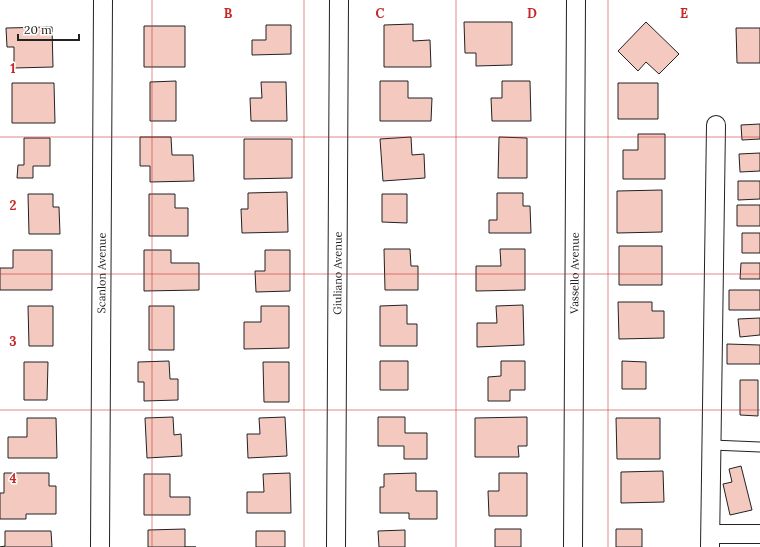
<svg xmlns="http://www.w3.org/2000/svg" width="760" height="547" font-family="Lora,serif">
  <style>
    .building { fill: #f3c9c0; stroke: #222 }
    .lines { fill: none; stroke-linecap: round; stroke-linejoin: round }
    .service-casing { stroke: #222; stroke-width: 11 }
    .minor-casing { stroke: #222; stroke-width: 20 }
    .service { stroke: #fff; stroke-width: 9 }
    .minor { stroke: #fff; stroke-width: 18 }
    .grid { fill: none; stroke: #c62828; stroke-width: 1; stroke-opacity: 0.55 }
    .labels { text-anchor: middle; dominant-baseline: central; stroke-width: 3; stroke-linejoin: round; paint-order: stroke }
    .street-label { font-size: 11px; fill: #222; stroke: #fff }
    .grid-label { font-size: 13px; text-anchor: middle; font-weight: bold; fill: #c62828; stroke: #fff; stroke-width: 3; stroke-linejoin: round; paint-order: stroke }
  </style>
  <rect width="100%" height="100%" fill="#fff"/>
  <path class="building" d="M464,22H512V65L476,66V53H465Z
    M646,22L679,54L659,74L646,62L638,71L618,51Z
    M413,24V41L430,40L431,67H384V25Z
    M266,25H291V54L252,55V40H266Z
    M144,26H185V67H144Z
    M52,27L53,67L14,68V47H7L6,28Z
    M736,28H760V63H737Z
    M176,81V121H150V82Z
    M380,81H408V98H432L431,121H380Z
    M502,81H530L531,121H492L491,98H502Z
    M261,82H286L287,121H251L250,98H262Z
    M12,83H54L55,123H12Z
    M618,83H658V119H618Z
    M760,124V139L742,140L741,125Z
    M638,134H665V179H623V150H638Z
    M140,137H171L172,155H193L194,181L150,182V166H140Z
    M411,137L412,155L424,154L425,178L383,181L380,139Z
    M499,137L527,138V178H498Z
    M24,138H50V166H33V178H17L18,165H24Z
    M244,139H292V178L244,179Z
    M760,153V171L740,172L739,154Z
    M738,181H760V199L738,200Z
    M662,190V232L617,233V191Z
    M287,192L288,232L242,233L241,209H248V193Z
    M497,193H523V206H530L531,233H489V220H497Z
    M28,194H53V207H59L60,234H29Z
    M149,194H175V208H188V236H149Z
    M382,194H407V223L382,222Z
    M737,205H760V226H737Z
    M742,233H760V253H742Z
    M619,246H662V285H619Z
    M384,249H410L411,266H418V290H385Z
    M500,249H525V290L476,291V266H501Z
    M13,250H52V290H0V268H13Z
    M144,250H171V263H199V290L144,291Z
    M265,250H290V291L256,292L255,271H265Z
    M741,263H760V279H740Z
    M729,290H760V310H729Z
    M618,302H652V311H664V338L619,339Z
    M407,305V324H417V346H380V306Z
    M523,305L524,345L477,347V323H497L496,306Z
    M28,306H53V346H29Z
    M149,306H174V350H149Z
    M261,306H289V348L244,349V322H261Z
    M760,318V335L740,337L738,319Z
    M727,344L760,345V364H727Z
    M169,361L170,379H178V400L144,401V382H138V362Z
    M380,361H408V390H380Z
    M501,361H525V390H510V401H488V377L501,376Z
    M622,361L646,362V389H622Z
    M24,362H48L47,400H24Z
    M263,362H289V402H264Z
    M740,380H758V416L740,415Z
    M173,417L174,435L181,434L182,456L147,458L145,418Z
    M285,417L287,456L248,458L247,434H260L259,418Z
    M378,417H405V433H427V459H404V446H378Z
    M527,417V446H518L519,457H475V418Z
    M27,418H56L57,458H8V437H27Z
    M616,418H660V459H617Z
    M741,466L752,510L730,515L723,484L732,482L729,469Z
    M663,471L664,502L621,503V472Z
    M4,473H49V486H56V514H26V519H0V493H4Z
    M290,473L291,513H247V492H264L263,474Z
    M416,473V491H437V519H409V513H380V487H384V474Z
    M499,473H527V516H489L488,491H499Z
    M144,474H170V497H190V515H144Z
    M185,529V547H196H148V530Z
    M495,529H521V547H495Z
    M616,529H642V547H616Z
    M405,530V547H379L378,531Z
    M5,531H51L52,547H0L5,546Z
    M256,531H285V547H256Z"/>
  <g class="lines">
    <g class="service-casing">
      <path id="service" d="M712,445L760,447"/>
    </g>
    <g class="minor-casing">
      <g id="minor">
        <path d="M711,534H760"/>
        <path id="s1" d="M100,547L103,0"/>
        <path id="s2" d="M336,547L339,0"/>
        <path id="s3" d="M573,547L576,0"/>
        <path d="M710,547L716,125"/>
      </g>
    </g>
    <use href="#service" class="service"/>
    <use href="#minor" class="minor"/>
  </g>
  <path class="grid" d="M152,0V547M304,0V547M456,0V547M608,0V547M0,137H760M0,274H760M0,410H760"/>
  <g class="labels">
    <g class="street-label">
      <text stroke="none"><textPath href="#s1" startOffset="274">Scanlon Avenue</textPath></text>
      <text stroke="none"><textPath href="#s2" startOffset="274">Giuliano Avenue</textPath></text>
      <text stroke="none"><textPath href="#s3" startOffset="274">Vassello Avenue</textPath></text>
    </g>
  </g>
  <g class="grid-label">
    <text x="228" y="18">B</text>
    <text x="380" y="18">C</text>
    <text x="532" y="18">D</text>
    <text x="684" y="18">E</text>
    <text x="13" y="73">1</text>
    <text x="13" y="210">2</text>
    <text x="13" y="346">3</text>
    <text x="13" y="483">4</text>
  </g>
  <path d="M18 34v6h61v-6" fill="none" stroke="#222222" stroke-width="2"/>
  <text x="24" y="34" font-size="12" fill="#222222" stroke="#ffffff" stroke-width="3" paint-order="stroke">20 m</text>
</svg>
